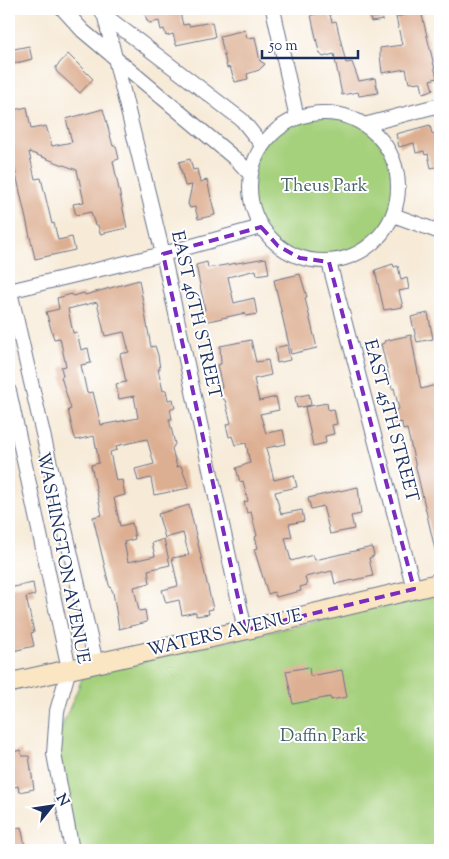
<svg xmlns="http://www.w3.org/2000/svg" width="449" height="859" font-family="'Sorts Mill Goudy',serif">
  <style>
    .green { fill: #a5d07c; stroke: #60806d }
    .building { fill: #ddaf92; fill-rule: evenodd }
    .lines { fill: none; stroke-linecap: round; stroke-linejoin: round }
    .minor-casing { stroke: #687189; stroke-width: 16 }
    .secondary-casing { stroke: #687189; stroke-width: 21 }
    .minor { stroke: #fff; stroke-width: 14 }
    .secondary { stroke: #fbe6c4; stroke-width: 19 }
    .marked { fill: none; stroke: #7b2cbf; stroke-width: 4; stroke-dasharray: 10 6; stroke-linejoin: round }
    .labels { text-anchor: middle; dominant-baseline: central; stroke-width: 4; stroke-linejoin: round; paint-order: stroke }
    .park-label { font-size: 18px; fill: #445f67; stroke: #fff }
    .street-label { font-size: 18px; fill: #1b2f5e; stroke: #fff }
  </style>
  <rect width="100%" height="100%" fill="#fff"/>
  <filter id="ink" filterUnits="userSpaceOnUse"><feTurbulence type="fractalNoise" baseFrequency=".02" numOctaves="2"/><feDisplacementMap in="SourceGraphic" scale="10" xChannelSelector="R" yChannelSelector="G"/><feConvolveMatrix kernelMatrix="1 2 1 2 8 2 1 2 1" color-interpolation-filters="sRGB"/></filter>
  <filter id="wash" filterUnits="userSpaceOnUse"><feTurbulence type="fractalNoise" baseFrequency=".0096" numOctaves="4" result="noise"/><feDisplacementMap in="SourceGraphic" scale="20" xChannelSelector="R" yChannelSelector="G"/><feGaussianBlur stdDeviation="1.12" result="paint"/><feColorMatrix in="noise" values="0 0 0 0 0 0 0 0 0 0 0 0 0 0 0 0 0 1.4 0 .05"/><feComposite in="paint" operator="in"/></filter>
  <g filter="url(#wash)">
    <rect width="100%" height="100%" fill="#f7ebd8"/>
    <path class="green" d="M249 187a74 74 0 1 1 148 0a74 74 0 1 1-148 0Z
      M440,593V850H77L56,740L84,674Z"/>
    <g id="blocks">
      <path class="building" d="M144,9H179L183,25L189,24V26L212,22L215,37L176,45L173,34L166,36L164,29L161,30L159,21L150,23L147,21Z
        M315,9H328L332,22L336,21L346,63L352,62L359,81L375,78L378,93L359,96L358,92L342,95L334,54L323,57L319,52L311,15L316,14Z
        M368,9H380L383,20L371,22Z
        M421,11L437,78L430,80L433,90L423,93L421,82L409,83L406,69L382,73L380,55V48L402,45L396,17Z
        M245,30L247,38L255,37L260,61L265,64L259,70L247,74L248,79L235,82L230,67L227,68L220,36Z
        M29,46L32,59L9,65V50Z
        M68,54L93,79L80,93L56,71V67Z
        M27,107L31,129L46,126L52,146L72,142L66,119L103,109L113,146H116L119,159L113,161L127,228L100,234L98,225H95L91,212L76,215L73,204L84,202L77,170L29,152L35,179L41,178L52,224L54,223L58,240L72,237L75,250L35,259L9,143V111Z
        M430,125L432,134L440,132V166L431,168L428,154L425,155L424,151L416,153L414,143L399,147L396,134Z
        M190,159L193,170L197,169L200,182L207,180L215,215L198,219L195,207L190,208L188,204L192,185L185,186L179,162Z
        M266,258L269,273L257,275L256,270L228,277L234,303L254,298L257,314L246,316L245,313L204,322L202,311L205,310L196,265L207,262L208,268Z
        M393,264L394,267L398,266L401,280L407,278L409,289L399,291L403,307L384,310L375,270Z
        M300,274L307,297L305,298L317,348L291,354L274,280Z
        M139,280L151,347L155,346L158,355L160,369H158L163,391L166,390L168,400L173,399L175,408L170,409L172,419H169L175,444L172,449L177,467L181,466L189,488L154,495L151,478L138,481L135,469L154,464L147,439L116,446L117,450L110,452L116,481L122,480L125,495L114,498L120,526L132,523L135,539L124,542L128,562L155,556L152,543L164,539L170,565L148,570L150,583L134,587L139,611L145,610L147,622L119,629L113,592L109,585L93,517L102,515L91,465L99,463L94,436L76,440L74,435L68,410L71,409L61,377L63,376L61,367L66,366L60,338L54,339L46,312L59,309L57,298L72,294L73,296L84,293L85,295ZM97,302L105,336L124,332L129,352L120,354L126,382L116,384L119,399L134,396L138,418L101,425L93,392L87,393L81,365L91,363L88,348L81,350L77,332L73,333L68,309Z
        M428,313L433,339L417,342L411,317Z
        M411,335L421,389L440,384V557L437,558L407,429L403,430L402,422L396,424L393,411L399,409L394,388L392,389L381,344L385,343L384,341Z
        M251,340L256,362L268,360L271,375L254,379L259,401L276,397L279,410L260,414L266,433L283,430L286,444L266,448L274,480L294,475L297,487L275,492L281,514L302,510L304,521L289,524L292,537L285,538L291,561L313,555L315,560L372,547L374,556L369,558L373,576L335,584L332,571L305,577L307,585L300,587L301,591L276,597L274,592L268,594L254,549L258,548L255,537L257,536L251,512L247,513L244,502L248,501L243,481L240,482L236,468L250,463L246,443L235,445L232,436L229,437L226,425L231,423L225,400L220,397L217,388L222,387L217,365L221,364L220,346Z
        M287,345L290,360L277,363L275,348Z
        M309,394L311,405L297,408L295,397Z
        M327,403L328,410L334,409L337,424L332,425L334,434L325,436L326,443L313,446L305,407Z
        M358,487L361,514L351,516L354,529L330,534L323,506L311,509L308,498Z
        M189,505L213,609L208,610L209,614L196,616V612L182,615L179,600L166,603L162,590L178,586L172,558L189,555L183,533L165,538L158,514Z
        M33,583L35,595L26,597L34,632L31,633L34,646L9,652V588Z
        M309,667L310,676L342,670L347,697L331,700L330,697L293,704L286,671Z
        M21,750L22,756H29L34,789L19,792L18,786L10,788L9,759H11L9,753Z
        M21,827L26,850H12L9,830Z"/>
    </g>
  </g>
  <g filter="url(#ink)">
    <use href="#blocks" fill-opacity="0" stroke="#687189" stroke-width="1"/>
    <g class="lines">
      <g class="minor-casing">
        <path id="minor" d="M63,9L83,31L239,162L250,174
          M103,9L163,254L245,630
          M273,9L297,118
          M103,14L242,120L262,145
          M250 187a74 74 0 1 1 148 0a74 74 0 1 1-148 0Z
          M364,125L440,105
          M393,215L440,232
          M329,262L414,589
          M9,287L96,663
          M9,291L163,254L261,227
          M9,391L69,669L57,711L54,754L72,850"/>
      </g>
      <g class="secondary-casing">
        <path id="secondary" d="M9,683L245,630L440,583"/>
      </g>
      <use href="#minor" class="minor"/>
      <use href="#secondary" class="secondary"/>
    </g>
  </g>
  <path class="marked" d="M261,227L278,246L300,258L329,262L414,589L245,630L163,254Z"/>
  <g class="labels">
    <g class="park-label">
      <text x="324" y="187">Theus Park</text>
      <text x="323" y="737">Daffin Park</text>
    </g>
    <g class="street-label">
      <text transform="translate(195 315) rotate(77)">EAST 46TH STREET</text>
      <text transform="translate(390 421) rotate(75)">EAST 45TH STREET</text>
      <text transform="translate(62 558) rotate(79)">WASHINGTON AVENUE</text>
      <text transform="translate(225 634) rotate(-13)">WATERS AVENUE</text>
    </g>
  </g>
  <rect width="449" height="859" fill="none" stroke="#fff" stroke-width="30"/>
  <g transform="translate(52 806) rotate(60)" stroke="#ffffff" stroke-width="4" paint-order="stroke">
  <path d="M0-4L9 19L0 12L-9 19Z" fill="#1b2f5e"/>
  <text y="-8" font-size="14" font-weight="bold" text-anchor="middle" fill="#1b2f5e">N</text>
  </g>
  <path d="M262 50v8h96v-8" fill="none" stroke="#1b2f5e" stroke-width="2.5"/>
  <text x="269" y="50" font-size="15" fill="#1b2f5e" stroke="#ffffff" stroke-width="4" paint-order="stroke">50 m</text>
</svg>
